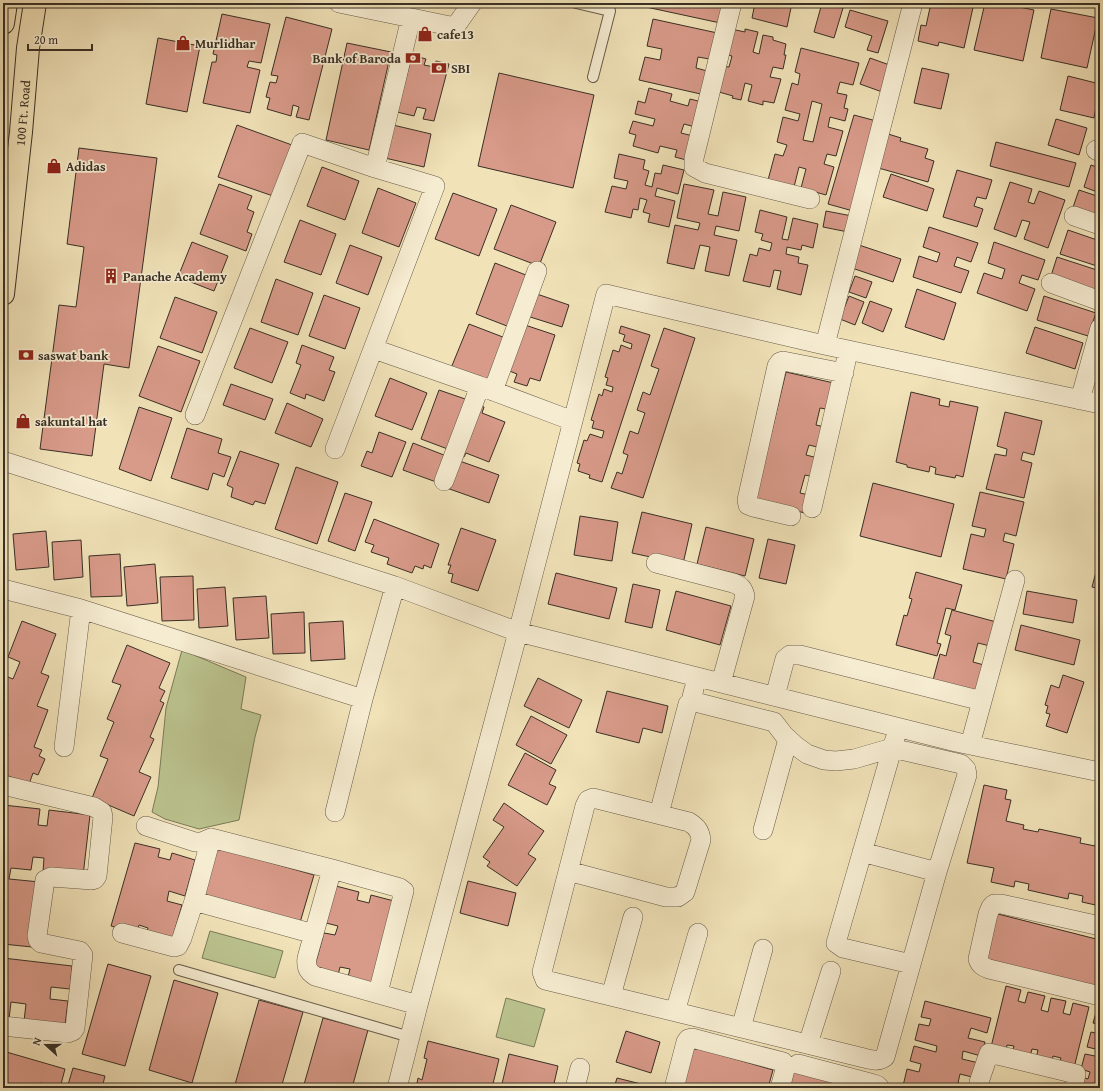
<svg xmlns="http://www.w3.org/2000/svg" width="1103" height="1091" font-family="'Gentium Book Plus',serif">
  <style>
    .green { fill: #bbc38e; stroke: #7a7a5a }
    .building { fill: #d89a89; stroke: #393025; fill-rule: evenodd }
    .lines { fill: none; stroke-linecap: round; stroke-linejoin: round }
    .lane-casing { stroke: #675c4a; stroke-width: 12 }
    .street-casing { stroke: #675c4a; stroke-width: 20 }
    .primary-casing { stroke: #393025; stroke-width: 24 }
    .lane { stroke: #f6ecd1; stroke-width: 10 }
    .street { stroke: #f6ecd1; stroke-width: 19 }
    .primary { stroke: #f1e2b8; stroke-width: 22 }
    .labels { text-anchor: middle; dominant-baseline: central; stroke-width: 3.5; stroke-linejoin: round; paint-order: stroke }
    .poi-label { font-size: 13px; font-weight: bold; fill: #393025; stroke: #f6ecd1; text-anchor: start }
    .street-label { font-size: 13px; fill: #393025; stroke: #f6ecd1 }
  </style>
  <rect width="100%" height="100%" fill="#f1e2b8"/>
  <filter id="stains"><feTurbulence type="fractalNoise" baseFrequency=".005" numOctaves="4"/><feColorMatrix values="0 0 0 0 .2 0 0 0 0 .09 0 0 0 0 .02 0 0 0 .5 -.17"/></filter>
  <radialGradient id="worn" r=".72"><stop offset=".6" stop-color="#630" stop-opacity="0"/><stop offset="1" stop-color="#630" stop-opacity=".3"/></radialGradient>
  <path class="green" d="M182,650L246,677L241,709L261,715L255,737L239,820L199,829L165,819L152,812L158,787L166,708Z
    M210,931L283,951L275,978L202,958Z
    M506,998L545,1009L534,1047L496,1037Z"/>
  <path class="building" d="M646,3H729L725,24L646,7Z
    M755,3H792L787,27L752,18Z
    M822,3L843,8L834,38L814,32Z
    M931,3H974L964,48L939,42L938,46L918,41L921,25L926,26Z
    M985,3H1000L1034,10L1023,61L974,50Z
    M1051,9L1098,18L1087,68L1041,58Z
    M850,10L888,21L878,53L867,50L872,36L845,27Z
    M222,14L270,24L261,63L249,61L247,67L260,70L250,113L203,103L212,62H216L217,55L213,54Z
    M286,17L332,29L309,120L296,117L299,107L293,105L291,116L267,109L270,98L266,97L270,82L276,83L278,76L271,75Z
    M653,19L722,34L715,60L698,57L696,68L711,72L705,95L639,80L645,57L660,60L662,49L647,46Z
    M731,29L745,32V29L758,32L753,52L759,54L763,35L773,37V40L786,44L784,55H786L783,69L773,67L770,77L781,79L774,103L763,101V105L748,101L752,85L745,83L741,100L732,98L733,96L719,92L721,66L729,67L732,56L722,54Z
    M158,38L200,46L187,112L146,104Z
    M347,43L391,52L369,150L326,140Z
    M801,48L859,63L853,85L840,82L837,93L847,95L844,108L848,109L845,121L830,117L828,127L843,131L836,156L827,154L824,164L834,167L826,195L801,188L806,169L799,167L794,187L768,180L775,154L783,156L787,145L777,142L783,117L798,121L800,114L785,110L792,83L798,85L800,74L795,72ZM812,101L822,104L813,142L803,140Z
    M412,55L426,59L424,65L434,67L436,61L449,64L434,121L423,119L426,109L417,107L414,116L397,112Z
    M870,58L895,67L885,93L860,84Z
    M922,68L949,74L941,109L914,103Z
    M499,73L594,95L573,188L478,166Z
    M1068,76L1100,84L1094,118L1060,110Z
    M649,88L672,94L670,101L688,106L690,99L706,103L699,128L684,124L681,133L697,137L690,161L675,157L677,150L660,146L658,153L633,146L636,135L629,133L633,121L653,126L655,119L635,114L638,101L645,103Z
    M854,115L880,122L853,211L828,204Z
    M1056,119L1087,128L1079,155L1048,145Z
    M237,125L292,145L273,196L218,177Z
    M393,125L431,134L424,167L385,158Z
    M885,133L901,138L900,141L928,149L925,158L934,161L928,182L875,167Z
    M996,142L1076,163L1069,187L990,166Z
    M79,148L157,158L129,368L104,364L92,456L40,449L59,305L76,307L84,247L67,244Z
    M619,154L645,160L643,169L649,171L645,185L652,187L655,173L661,174L663,165L684,170L678,194L657,188L655,196L675,201L669,227L648,222L650,214L643,212L647,200L640,198L638,210L633,209L631,218L605,212L612,186L626,189L628,181L614,178Z
    M1091,165L1100,168V193L1084,187Z
    M322,167L359,181L345,220L307,206Z
    M957,170L992,180L986,199L977,197L974,206L983,209L977,227L943,217Z
    M891,174L934,189L927,211L883,197Z
    M1010,182L1032,189L1028,202L1034,204L1039,191L1065,200L1048,248L1024,239L1030,222L1022,220L1016,237L994,229Z
    M219,184L252,196L247,209L254,212L247,232L252,234L246,251L200,234Z
    M684,184L714,190L708,214L718,216L723,192L746,197L739,231L716,226L714,235L737,240L729,276L705,271L710,247L700,245L694,269L667,263L675,225L698,230L700,223L677,218Z
    M378,188L416,203L399,247L362,233Z
    M1079,190L1100,197V222L1071,213Z
    M453,193L497,209L479,256L435,239Z
    M511,205L556,222L539,266L494,249Z
    M760,210L787,217L782,239L788,240L793,218L818,224L813,248L802,245L801,250L787,247L786,254L799,257L798,263L808,265L801,295L777,289L781,271L774,270L770,287L743,281L750,254L757,256L759,248L770,251L772,243L761,240L763,234L755,232Z
    M826,211L852,216L848,232L823,227Z
    M300,220L336,234L321,275L284,262Z
    M929,227L978,243L971,262L957,257L954,266L969,271L961,293L913,277L919,256L937,262L940,253L923,247Z
    M1068,230L1100,241V267L1060,254Z
    M192,242L228,256L214,291L178,277Z
    M994,242L1045,260L1038,280L1022,275L1019,283L1035,289L1027,311L977,293L984,273L1002,279L1005,269L988,263Z
    M350,245L382,257L368,295L336,283Z
    M859,245L901,259L893,282L852,268Z
    M1057,257L1100,271V296L1050,279Z
    M495,263L531,277L512,328L476,314Z
    M855,276L872,282L866,298L849,292Z
    M276,279L313,293L298,335L261,322Z
    M917,289L956,303L944,340L905,327Z
    M534,293L569,305L562,327L527,316Z
    M324,295L360,308L345,349L309,336Z
    M849,296L864,302L855,325L840,319Z
    M1044,296L1096,313L1088,336L1037,320Z
    M175,297L217,312L202,353L160,338Z
    M870,301L892,309L883,332L862,323Z
    M469,324L508,339L490,383L451,368Z
    M522,324L555,335L540,381L530,378L527,386L514,382L517,374L507,370Z
    M621,326L650,335L602,482L589,478L590,475L578,471L580,464L577,463L584,440L587,441L590,434L602,438L604,431L592,428L594,421L591,420L599,394L602,396L604,389L612,392L613,387L606,385L608,378L605,377L613,350L619,352L621,345L631,349L632,344L623,341L625,335L619,333Z
    M1035,327L1083,343L1075,369L1026,353Z
    M250,328L288,342L272,383L234,368Z
    M664,328L695,338L643,498L611,488L617,472L622,474L628,455L623,453L630,431L638,434L645,413L637,410L643,392L650,395L659,369L651,366Z
    M302,345L334,357L329,370L335,372L324,401L306,394L305,399L290,393L301,365L296,363Z
    M158,346L200,361L181,412L139,396Z
    M786,372L838,384L832,410L820,408L816,425L825,427L821,448L809,445L806,455L818,458L814,477L805,475L800,493L809,495L805,513L755,501Z
    M390,378L427,393L412,430L375,416Z
    M231,384L273,399L265,420L223,405Z
    M439,390L471,401L453,451L421,439Z
    M911,392L940,399L939,405L949,407L950,401L978,407L963,477L956,475L955,478L935,474L936,468L930,466L929,472L907,467V465L896,462Z
    M287,403L323,419L311,447L275,433Z
    M475,404L484,407L482,413L505,422L489,462L466,453L464,457L456,453Z
    M139,407L172,418L151,481L119,469Z
    M1005,412L1042,421L1034,455L1023,452L1021,460L1032,463L1024,498L986,489L995,454L1006,456L1007,449L997,446Z
    M187,428L222,439L218,453L231,457L224,477L213,473L208,490L171,478Z
    M379,432L406,442L392,477L361,466L367,451L372,453Z
    M413,443L449,457L439,483L403,470Z
    M240,451L279,464L265,504L255,501L253,505L231,497L233,488L227,485Z
    M454,459L499,475L489,503L444,487Z
    M296,467L338,482L317,544L275,529Z
    M873,483L954,504L941,557L860,536Z
    M980,492L1024,502L1016,536L1005,533L1003,541L1014,544L1006,579L963,569L971,534L984,537L986,529L972,526Z
    M345,493L372,502L355,551L328,541Z
    M642,512L692,524L683,564L632,553Z
    M580,516L618,522L612,561L574,555Z
    M374,519L439,544L431,568L424,565L423,569L415,566L412,573L387,564L389,558L371,552L374,545L365,542Z
    M706,527L754,539L745,576L697,564Z
    M461,528L496,540L478,591L451,582L453,574L448,573L451,565H448Z
    M46,531L49,567L16,570L13,534Z
    M768,539L795,545L786,584L759,578Z
    M81,540L83,577L54,580L52,542Z
    M120,554L122,596L91,597L89,556Z
    M155,564L158,603L127,606L124,567Z
    M1098,564H1100V589L1092,587Z
    M916,572L962,585L955,610L946,608L937,643L941,644L937,656L896,645L904,615L907,616L912,599L909,598Z
    M556,573L617,588L609,619L548,604Z
    M193,576L194,620L162,621L160,577Z
    M633,584L660,590L652,628L625,622Z
    M225,587L228,626L199,628L197,589Z
    M676,591L731,606L720,645L666,630Z
    M1027,591L1077,600L1073,623L1023,614Z
    M266,596L269,638L236,640L233,598Z
    M952,610L1000,623L990,646L978,643L973,662L984,665L981,693L933,680L940,654L946,656L951,636L945,634Z
    M304,612L305,653L273,654L271,614Z
    M22,621L56,634L41,673L49,676L37,706L48,710L34,747L42,750L39,756L45,759L38,775L33,773L29,784L3,774V749L8,735L3,733V675L13,679L20,662L8,657Z
    M343,621L345,659L311,661L309,623Z
    M1021,625L1080,640L1074,665L1015,650Z
    M127,645L170,663L159,688L165,691L160,701L164,703L150,737L154,739L139,772L151,777L134,816L92,798L108,759L100,756L114,722L107,719L121,685L112,682Z
    M1063,675L1084,682L1067,733L1046,726L1050,714L1046,713L1048,706L1045,705L1051,685L1059,688Z
    M538,678L582,700L569,728L524,706Z
    M607,691L668,706L662,733L643,728L639,743L596,732Z
    M531,716L567,735L551,764L516,745Z
    M525,753L556,770L549,784L556,787L547,805L508,785Z
    M984,785L1007,790L1005,799L1011,800L1006,821L1024,825L1023,829L1038,832L1039,829L1081,838L1080,843L1095,846L1096,841L1100,842V906L1082,902L1083,896L1069,893L1068,899L1028,890L1029,884L1015,881L1014,887L991,882L994,868L967,863Z
    M504,803L544,831L528,854L536,859L517,886L487,866L490,862L483,857L504,827L493,820Z
    M3,805L40,809L38,825L47,826L49,810L90,815L83,876L43,872L44,858L33,857L31,870L11,868L9,879L40,882L32,947L3,944V843L5,829H3Z
    M135,843L160,849L158,857L170,860L172,853L195,860L185,896L169,891L167,901L182,905L171,943L146,936L148,928L139,925L137,933L111,926Z
    M212,846L314,875L299,926L197,897Z
    M468,881L516,893L508,926L460,913Z
    M336,886L359,892L357,900L369,903L371,895L394,901L373,984L348,977L350,969L340,967L338,975L314,969L324,933L335,935L338,926L326,923Z
    M994,913L1100,940V988L983,958Z
    M3,958L72,966L70,989L51,987L50,999L68,1001L65,1026L24,1021L26,1004L11,1002L9,1019L3,1018Z
    M108,964L151,976L125,1066L82,1054Z
    M174,980L218,993L192,1083L149,1070Z
    M1006,986L1021,990L1018,1001L1025,1003L1028,992L1045,996L1041,1010L1048,1012L1051,998L1066,1001L1063,1013L1070,1015L1073,1003L1089,1007L1073,1072L1058,1068L1061,1058L1053,1056L1051,1066L1035,1062L1038,1050L1032,1049L1029,1061L1011,1057L1014,1046L1007,1045L1005,1055L990,1051Z
    M259,1000L303,1012L281,1088H234Z
    M925,1001L991,1018L987,1033L971,1028L968,1038L985,1042L981,1056L963,1051L962,1059L979,1063L976,1078L960,1074L958,1083L973,1087V1088H911L903,1086L907,1069L919,1072L921,1064L910,1061L914,1046L936,1052L937,1046L915,1040L919,1024L929,1026L931,1019L921,1017Z
    M1097,1009H1100V1025L1093,1023Z
    M323,1018L368,1030L352,1088H303Z
    M626,1031L660,1042L651,1073L616,1062Z
    M1091,1032L1100,1034V1050L1087,1047Z
    M428,1041L499,1059L492,1088H416L418,1078L422,1080L427,1059L424,1058Z
    M690,1046L773,1070L768,1088H677Z
    M3,1051L65,1069L60,1088L40,1083L39,1088H3Z
    M509,1054L558,1066L553,1088H501Z
    M1085,1054L1100,1057V1088H1077L1079,1076L1088,1079L1090,1072L1081,1069Z
    M73,1068L105,1076L103,1084L115,1088H67Z
    M795,1068L869,1088H789Z
    M617,1078L645,1085L644,1088H614Z"/>
  <g class="lines">
    <g class="lane-casing">
      <path id="lane" d="M576,3L610,11L593,77
        M179,970L410,1037"/>
    </g>
    <g class="street-casing">
      <path id="street" d="M339,3L455,27L472,3
        M732,3L694,158V167L705,173L810,199
        M1096,150L1100,152
        M375,168L411,18
        M1074,216L1100,225
        M1051,283L1100,301
        M825,345L913,3
        M374,349L480,386L573,421
        M493,391L537,271
        M1080,400L1100,328
        M195,415L302,143L375,168L435,186L335,449
        M3,461L395,586L518,632L956,742L1100,772
        M444,481L480,386
        M812,508L846,361
        M791,516L753,507L748,505L747,500L777,366L780,362L783,361L844,373
        M656,563L733,583C741,586 743,588 745,596L721,683
        M3,589L81,609L363,699
        M775,696L785,659L790,655H800L982,701
        M895,739L836,943L843,948L911,964
        M970,745L1015,580
        M64,747L81,609
        M3,785L94,807L102,812L103,817L97,876L95,879L92,880L51,877L45,880L37,936L38,940L41,943L80,951L83,955L75,1028L73,1031L68,1033L3,1026
        M335,812L363,699L395,586
        M659,814L688,704L691,701L694,689
        M146,826L195,842H202L211,838L332,869
        M763,830L788,739
        M862,852L937,872
        M568,871L666,897H678L685,892L701,840C700,831 697,827 689,822L593,798L588,800L585,806L542,972L545,980L864,1058C872,1060 878,1062 885,1057L937,872L967,775L966,769L961,764L892,748L854,759L836,761L824,760L807,754L796,746L784,735L774,722L691,701
        M194,901L211,838
        M1100,926L1001,904H994L991,907L988,914L978,959C980,965 983,967 989,969L1100,996
        M122,933L174,947L178,946L182,938L194,901L314,934
        M378,993L404,891L400,888L332,869L307,958C306,966 307,971 315,976L418,1005
        M611,996L633,917
        M675,1012L698,933
        M741,1028L763,949
        M808,1044L831,971
        M798,1064L870,1083L877,1085L880,1088
        M979,1082L989,1053L1076,1074L1073,1088
        M397,1088L418,1005L518,632L606,294L820,344L1100,404
        M575,1088L580,1068
        M674,1088L686,1042L688,1039L692,1038L783,1062L786,1066L780,1088"/>
    </g>
    <g class="primary-casing">
      <g id="primary">
        <path d="M3,23L6,3"/>
        <path id="s1" d="M3,294L21,132L28,48L35,3"/>
      </g>
    </g>
    <use href="#lane" class="lane"/>
    <use href="#street" class="street"/>
    <use href="#primary" class="primary"/>
  </g>
  <defs>
    <g id="shop-bare" transform="scale(1.2)"><path d="M-5-2.5h2.3a2.7 3.5 0 0 1 5.4 0H5L5.5 6h-11ZM-1.5-2.5h3a1.5 2.3 0 0 0-3 0Z" fill="#8f2418" stroke="#f6ecd1" stroke-width="2.5" paint-order="stroke"/></g>
    <g id="bank-bare" transform="scale(1.2)"><path d="M-6-4H6V4H-6ZM0-2.3a2.3 2.3 0 1 0 0 4.6a2.3 2.3 0 1 0 0-4.6Z" fill="#8f2418" stroke="#f6ecd1" stroke-width="2.5" paint-order="stroke"/></g>
    <g id="building-bare" transform="scale(1.2)"><path d="M-4-6H4V6H1V3H-1V6H-4ZM-2.5-4.3h1.7v1.8h-1.7ZM.8-4.3h1.7v1.8H.8ZM-2.5-1h1.7V.8h-1.7ZM.8-1h1.7V.8H.8Z" fill="#8f2418" stroke="#f6ecd1" stroke-width="2.5" paint-order="stroke"/></g>
  </defs>
  <g fill-rule="evenodd">
    <use href="#shop-bare" x="425" y="34"/>
    <use href="#shop-bare" x="183" y="43"/>
    <use href="#bank-bare" x="413" y="58"/>
    <use href="#bank-bare" x="439" y="68"/>
    <use href="#shop-bare" x="54" y="166"/>
    <use href="#building-bare" x="111" y="276"/>
    <use href="#bank-bare" x="26" y="355"/>
    <use href="#shop-bare" x="23" y="421"/>
  </g>
  <g class="labels">
    <g class="poi-label">
      <text x="437" y="34">cafe13</text>
      <text x="195" y="43">Murlidhar</text>
      <text x="401" y="58" text-anchor="end">Bank of Baroda</text>
      <text x="451" y="68">SBI</text>
      <text x="66" y="166">Adidas</text>
      <text x="123" y="276">Panache Academy</text>
      <text x="38" y="355">saswat bank</text>
      <text x="35" y="421">sakuntal hat</text>
    </g>
    <g class="street-label">
      <text stroke="none"><textPath href="#s1" startOffset="182">100 Ft. Road</textPath></text>
    </g>
  </g>
  <rect width="1103" height="1091" fill="none" stroke="#f1e2b8" stroke-width="16"/>
  <rect x="4" y="4" width="1095" height="1083" fill="none" stroke="#393025" stroke-width="2"/>
  <rect x="8" y="8" width="1087" height="1075" fill="none" stroke="#393025"/>
  <g transform="translate(46 1045) rotate(291)" stroke="#f6ecd1" stroke-width="3" paint-order="stroke">
  <path d="M0-3L7 15L0 10L-7 15Z" fill="#393025"/>
  <text y="-6" font-size="11" font-weight="bold" text-anchor="middle" fill="#393025">N</text>
  </g>
  <path d="M28 44v6h64v-6" fill="none" stroke="#393025" stroke-width="2"/>
  <text x="34" y="44" font-size="12" fill="#393025" stroke="#f6ecd1" stroke-width="3" paint-order="stroke">20 m</text>
  <rect width="100%" height="100%" filter="url(#stains)"/>
  <rect width="100%" height="100%" fill="url(#worn)"/>
</svg>
